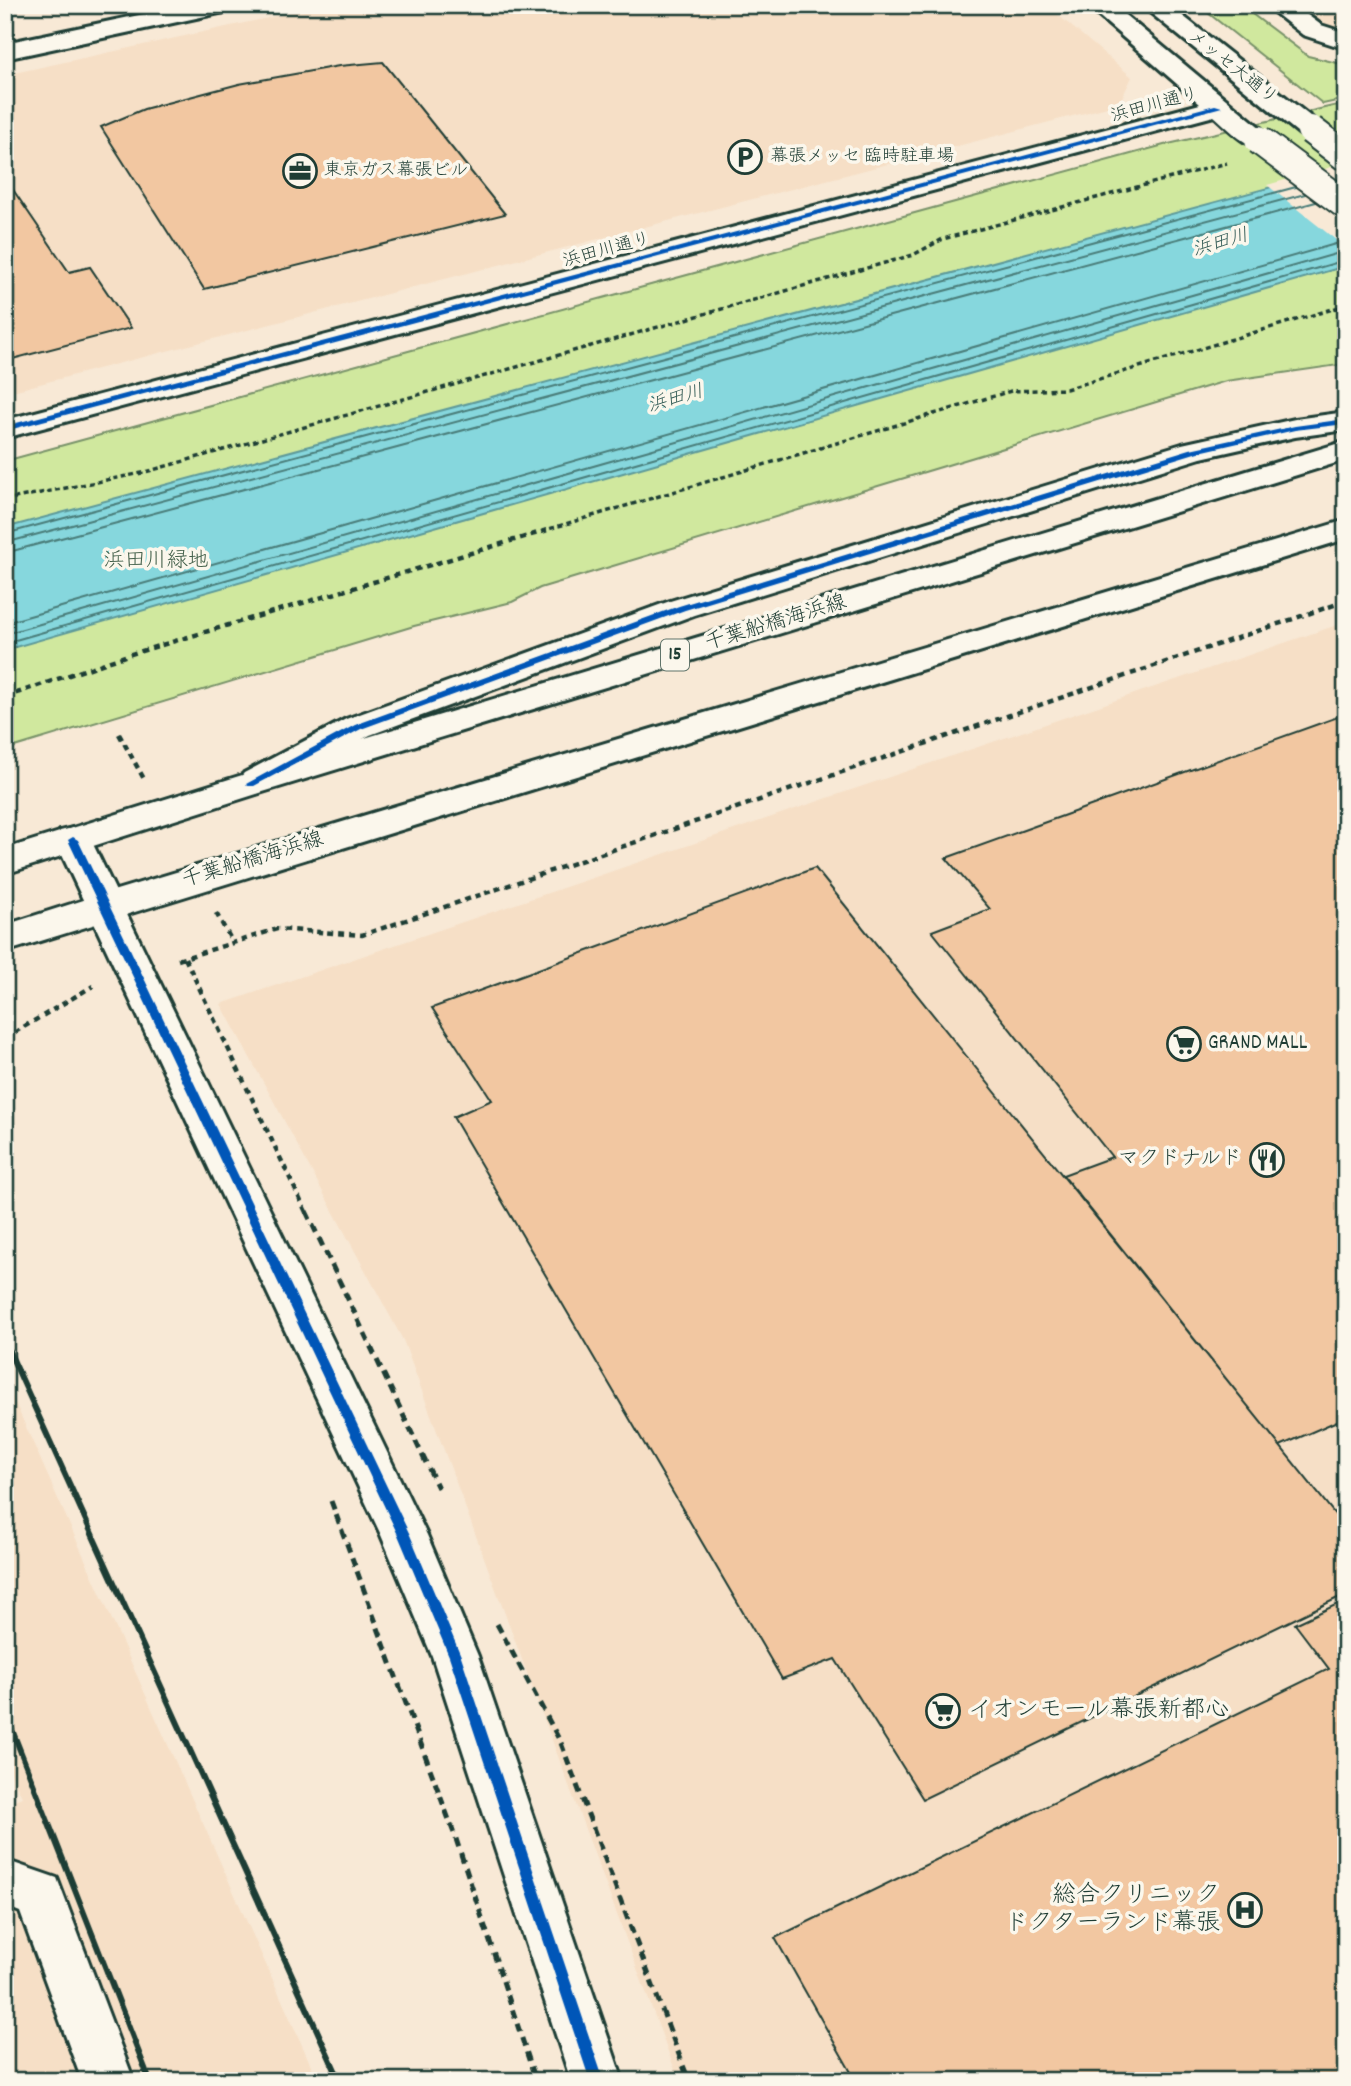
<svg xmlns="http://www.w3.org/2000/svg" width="1351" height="2086" font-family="Dekko,'Klee One',sans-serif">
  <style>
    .built { fill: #f6dfc6 }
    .green { fill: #d0e89e; stroke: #789269; stroke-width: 2 }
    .water { fill: #86d7dd; stroke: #5d9999; stroke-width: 2 }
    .pier { fill: #f8e9d6 }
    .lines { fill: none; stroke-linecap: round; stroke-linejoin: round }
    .shore { stroke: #487b78; stroke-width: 2 }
    .building { fill: #f2c7a1; stroke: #1f3d34; stroke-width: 2 }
    .minor-casing { stroke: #1f3d34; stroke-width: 6 }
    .major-casing { stroke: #1f3d34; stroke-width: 6 }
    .path-far2 { stroke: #1f3d34; stroke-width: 3.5; stroke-dasharray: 5 3.5; stroke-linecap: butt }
    .path-far1 { stroke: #1f3d34; stroke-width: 4.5; stroke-dasharray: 6 5; stroke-linecap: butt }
    .path { stroke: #1f3d34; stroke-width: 5; stroke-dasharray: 9 6; stroke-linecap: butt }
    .minor { fill: #fbf7ec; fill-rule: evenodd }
    .major { fill: #fbf7ec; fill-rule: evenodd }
    .rail { stroke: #1f3d34; stroke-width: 6 }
    .minor-bridge-casing { stroke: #1f3d34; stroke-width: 32; stroke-linecap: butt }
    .minor-bridge { stroke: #fbf7ec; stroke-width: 28 }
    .cycleway-casing { stroke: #fbf7ec; stroke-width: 5 }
    .cycleway { fill: #0057b8; fill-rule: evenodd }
    .labels { text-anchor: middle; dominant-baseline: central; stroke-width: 7; stroke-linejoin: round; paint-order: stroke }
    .far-street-label { font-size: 18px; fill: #1f3d34; stroke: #fbf7ec }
    .far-poi-label { font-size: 18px; fill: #1f3d34; stroke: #fbf7ec; text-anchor: start }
    .far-water-label { font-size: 19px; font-style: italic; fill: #345c56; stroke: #fbf7ec }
    .shield { fill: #fbf7ec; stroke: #61756b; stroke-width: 2 }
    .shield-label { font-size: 19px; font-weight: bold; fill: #1f3d34 }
    .park-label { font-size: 21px; fill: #425f49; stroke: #fbf7ec }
    .street-label { font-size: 21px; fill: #1f3d34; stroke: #fbf7ec }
    .poi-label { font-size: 21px; fill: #1f3d34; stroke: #fbf7ec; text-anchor: start }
    .near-poi-label { font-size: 24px; fill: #1f3d34; stroke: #fbf7ec; text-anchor: start }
  </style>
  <rect width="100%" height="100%" fill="#f8e9d6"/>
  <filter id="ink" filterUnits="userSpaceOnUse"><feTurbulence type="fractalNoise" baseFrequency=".0143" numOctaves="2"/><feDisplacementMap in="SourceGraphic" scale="14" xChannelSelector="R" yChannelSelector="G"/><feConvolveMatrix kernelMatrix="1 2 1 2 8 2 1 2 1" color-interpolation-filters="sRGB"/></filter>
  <g filter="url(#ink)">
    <path class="built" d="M328,5H1046L1132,77L1119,104L5,393V75Z
      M1296,5H1346V36L1340,37Z
      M1346,622V2081H679L403,1340L221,1004Z
      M5,1380L318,2081H5V1804L22,1797L5,1760Z"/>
    <path class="green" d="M1198,5H1240L1308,56L1346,65V99L1323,104Z
      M1346,103V364L1226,381L540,588L512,602L414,626L5,750V461L1164,145Z"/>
    <path class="water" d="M1346,167V266L5,650V528Z"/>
    <path class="pier" d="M1346,163V248L1267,185Z"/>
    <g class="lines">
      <path class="shore" d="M5,534L1296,187
        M5,543L1305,194
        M5,553L1316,202
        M5,623L1346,241
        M5,634L1346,251
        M5,643L1346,260"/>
    </g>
    <path class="building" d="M383,62L505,214L204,289L101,127L144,109L239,84L339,66Z
      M5,178L69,272L90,267L131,328L5,361Z
      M1346,714V1432L1337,1421L1280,1446L1063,1175L1112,1157L932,931L990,909L946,858Z
      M815,868L1346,1528V1594L923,1799L835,1659L782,1679L453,1117L492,1100L432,1008Z
      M1346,1600V2081H856L775,1938L1329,1669L1295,1624Z"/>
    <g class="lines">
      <g class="minor-casing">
        <path id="minor" d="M187,5H236L233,10L224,12L5,59V43Z
          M1086,5H1113L1268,134L1272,140L1268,146C1246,151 1230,129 1214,116L5,438V420L1200,104Z
          M1141,5H1169L1320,124L1324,130L1320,136L1311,138L1302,136Z
          M1265,5H1294L1321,25L1346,33V49L1303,35Z
          M1346,412V430L1295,437L1201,458L694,615L370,735L268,789L256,793L244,789L238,781L244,773L346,719L670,601L1182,444L1295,419Z
          M73,828L86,831L91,840L427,1535L478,1656L623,2081H571L432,1656L381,1535L55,840L60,831Z
          M5,1860L57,1878L134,2081H82L20,1912L5,1906Z"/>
      </g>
      <g class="major-casing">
        <path id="major" d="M1346,441V460L263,792L5,874V849L239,776Z
          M1346,520V539L5,952V925L93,897Z"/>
      </g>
      <path class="path-far2" d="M5,500L142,473L913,255L943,239L1227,163
        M542,531L1011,391L1066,389L1346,305"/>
      <path class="path-far1" d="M5,697L128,655L548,530
        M119,734L144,779
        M216,913L233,943
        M185,958L306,1212
        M178,960L277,929L362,935L1346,601
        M5,1038L93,986"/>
      <path class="path" d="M306,1211L438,1488
        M331,1501L455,1836L536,2081
        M497,1624L561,1743L689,2081"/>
      <use href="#minor" class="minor"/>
      <use href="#major" class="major"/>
      <path class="rail" d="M5,1342L340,2081
        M5,1712L150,2081"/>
      <g class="minor-bridge-casing">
        <path id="minor-bridge" d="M1311,130L1346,157
          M1259,140L1346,205"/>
      </g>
      <use href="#minor-bridge" class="minor-bridge"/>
      <g class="cycleway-casing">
        <path id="cycleway" d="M1215,105L1222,107L5,431V426Z
          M1346,419V424L1295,430L1195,453L685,610L361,729L254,786H248L246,784L355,725L679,606L1190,449L1295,426Z
          M73,837L78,840L410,1535L461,1656L604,2081H590L449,1656L398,1535L68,840Z"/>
      </g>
      <use href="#cycleway" class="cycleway"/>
    </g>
  </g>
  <defs>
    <g id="parking-ring" transform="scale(1.75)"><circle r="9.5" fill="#fbf7ec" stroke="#1f3d34" stroke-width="1.5"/><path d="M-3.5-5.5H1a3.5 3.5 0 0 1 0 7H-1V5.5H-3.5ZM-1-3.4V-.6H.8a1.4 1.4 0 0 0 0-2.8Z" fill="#1f3d34"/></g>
    <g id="office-ring" transform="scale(1.75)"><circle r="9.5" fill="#fbf7ec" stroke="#1f3d34" stroke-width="1.5"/><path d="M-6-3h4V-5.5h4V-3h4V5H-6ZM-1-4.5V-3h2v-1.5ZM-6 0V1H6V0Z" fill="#1f3d34"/></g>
    <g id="supermarket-ring" transform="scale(1.75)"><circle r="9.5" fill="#fbf7ec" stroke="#1f3d34" stroke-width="1.5"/><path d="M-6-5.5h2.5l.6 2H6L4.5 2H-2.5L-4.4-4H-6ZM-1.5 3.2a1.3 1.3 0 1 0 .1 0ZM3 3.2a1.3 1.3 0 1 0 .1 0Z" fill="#1f3d34"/></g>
    <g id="restaurant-ring" transform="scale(1.75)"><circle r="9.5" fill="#fbf7ec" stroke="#1f3d34" stroke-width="1.5"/><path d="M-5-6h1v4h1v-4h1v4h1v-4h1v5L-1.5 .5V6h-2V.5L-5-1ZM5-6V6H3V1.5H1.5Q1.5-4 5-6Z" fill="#1f3d34"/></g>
    <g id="hospital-ring" transform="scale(1.75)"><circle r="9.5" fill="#fbf7ec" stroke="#1f3d34" stroke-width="1.5"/><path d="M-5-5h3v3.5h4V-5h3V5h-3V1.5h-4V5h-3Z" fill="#1f3d34"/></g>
  </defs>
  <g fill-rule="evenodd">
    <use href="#parking-ring" x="745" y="157"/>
    <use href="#office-ring" x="300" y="171"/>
    <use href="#supermarket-ring" x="1184" y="1044"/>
    <use href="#restaurant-ring" x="1267" y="1160"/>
    <use href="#supermarket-ring" x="943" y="1711"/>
    <use href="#hospital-ring" x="1245" y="1910"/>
  </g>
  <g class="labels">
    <g class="far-street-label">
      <text transform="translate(1232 68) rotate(38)">メッセ大通り</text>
      <text transform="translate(1155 106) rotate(-15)">浜田川通り</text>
      <text transform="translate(607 251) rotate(-15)">浜田川通り</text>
    </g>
    <g class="far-poi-label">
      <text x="770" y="157">幕張メッセ 臨時駐車場</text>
      <text x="324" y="171">東京ガス幕張ビル</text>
    </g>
    <g class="far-water-label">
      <text transform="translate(1221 244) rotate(-16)">浜田川</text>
      <text transform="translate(676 400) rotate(-16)">浜田川</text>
    </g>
    <rect class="shield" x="661" y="639.5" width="28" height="31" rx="5"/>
    <g class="shield-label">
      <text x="675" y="655">15</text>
    </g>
    <g class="park-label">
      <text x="156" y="562">浜田川緑地</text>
    </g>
    <g class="street-label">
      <text transform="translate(776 624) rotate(-17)">千葉船橋海浜線</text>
      <text transform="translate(253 861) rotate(-17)">千葉船橋海浜線</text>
    </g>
    <g class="poi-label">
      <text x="1208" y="1044">GRAND MALL</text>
      <text x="1242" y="1160" text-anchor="end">マクドナルド</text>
    </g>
    <g class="near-poi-label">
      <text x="968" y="1711">イオンモール幕張新都心</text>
      <text x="1220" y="1896" text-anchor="end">総合クリニック<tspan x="1220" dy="28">ドクターランド幕張</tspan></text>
    </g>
  </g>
  <rect width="1351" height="2086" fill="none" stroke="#fbf7ec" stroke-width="28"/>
  <rect x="14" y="14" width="1323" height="2058" fill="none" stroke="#1f3d34" stroke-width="2.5" filter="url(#ink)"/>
</svg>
